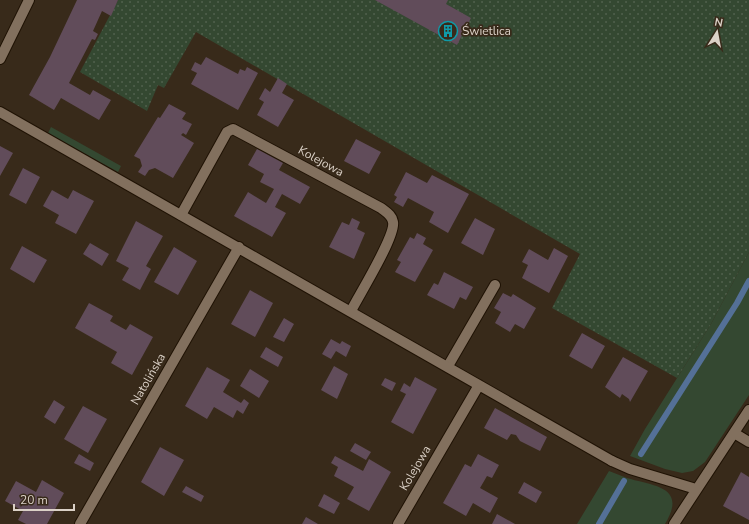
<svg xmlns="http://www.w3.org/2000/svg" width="749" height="524" font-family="'Nunito Sans',sans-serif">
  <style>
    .green { fill: #344831 }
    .garden { fill: url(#garden-dots) }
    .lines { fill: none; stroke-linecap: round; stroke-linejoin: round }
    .stream { stroke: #547097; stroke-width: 6 }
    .building { fill: #614c5a }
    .lane-casing { stroke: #1f1204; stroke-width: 12 }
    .street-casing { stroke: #1f1204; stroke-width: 12 }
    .lane { stroke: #82705e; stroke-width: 10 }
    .street { stroke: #82705e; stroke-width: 10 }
    .labels { text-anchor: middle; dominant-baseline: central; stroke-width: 3.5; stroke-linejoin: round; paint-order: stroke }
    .poi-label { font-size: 12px; fill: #dbd1c7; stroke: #382a1a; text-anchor: start }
    .street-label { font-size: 12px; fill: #dbd1c7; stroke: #382a1a }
  </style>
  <defs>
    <pattern id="garden-dots" width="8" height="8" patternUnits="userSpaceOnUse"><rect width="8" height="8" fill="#344831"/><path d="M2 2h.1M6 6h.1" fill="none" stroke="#51614d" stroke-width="1.8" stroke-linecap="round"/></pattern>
  </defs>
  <rect width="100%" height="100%" fill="#382a1a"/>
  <path class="green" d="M51,127L121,166L118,172L48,133Z
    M749,252V395L705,462L693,471L682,473L665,469L630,456L645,429L711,324Z
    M609,471C615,473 621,476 627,478C653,486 688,486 665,524H577Z"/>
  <path class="garden" d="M118,0H749V252L711,324L677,378L552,308L580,254L196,32L164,88L158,85L147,111L80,72Z"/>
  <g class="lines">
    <path class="stream" d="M641,454L737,303L749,281
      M599,524L624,481"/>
  </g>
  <path class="building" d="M77,0H118L111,16L102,11L93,31L98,34L95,40L92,39L69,83L90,95L93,90L111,100L99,120L61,98L54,110L29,95L50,57Z
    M375,0H448L446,4L471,18L457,45Z
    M206,57L238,74L240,69L245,71L247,67L258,73L238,110L191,84L197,73L191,70L195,62L201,65Z
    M278,78L287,84L282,93L294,100L278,127L257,115L264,102L259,99L265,88L270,92Z
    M169,104L186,113L182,119L192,124L186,135L183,133L181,135L194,143L173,178L155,168L149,170L145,176L138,172L142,166L140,159L134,156L158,117L160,118Z
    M356,139L381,152L369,174L344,161Z
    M0,146L13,153L0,176Z
    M257,149L283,163L279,170L310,187L300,204L282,194L275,207L286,213L272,237L234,216L248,192L266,203L274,189L260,182L264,174L248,165Z
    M23,168L40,177L26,204L9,195Z
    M406,172L427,183L432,175L469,194L448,233L429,222L434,212L408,198L403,207L394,202L397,197L394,195Z
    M52,190L68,199L73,190L94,201L76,234L55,223L59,215L43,206Z
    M352,218L360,222L357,229L365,233L354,259L329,247L342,222L349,225Z
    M475,218L495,229L483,255L461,243Z
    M136,221L163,236L146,266L151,269L140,290L122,280L129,268L116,261Z
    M417,233L426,238L423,244L433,250L415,282L395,272L401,262L397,260L410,237L414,239Z
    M90,243L109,254L102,266L83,254Z
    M22,246L47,260L34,283L10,269Z
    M174,247L197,261L178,295L154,282Z
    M554,248L568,256L549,293L522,278L528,265L522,262L529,249L548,260Z
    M444,272L473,287L466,300L460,297L454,309L427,295L434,283L438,285Z
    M250,290L273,303L255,337L231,324Z
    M503,293L511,297L513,294L536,308L524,329L515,324L510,332L495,323L501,312L494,308Z
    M89,303L113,316L110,321L126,330L130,324L153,337L132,375L111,363L117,352L75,328Z
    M284,318L294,324L284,342L273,337Z
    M582,333L605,346L592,369L569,356Z
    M331,339L340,344L342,341L351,346L346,357L336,351L331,359L322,354Z
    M266,347L283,357L278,367L260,357Z
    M623,357L648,371L630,402L629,399L622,394L620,398L605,387Z
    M334,366L348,374L337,399L321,390Z
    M207,367L230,380L223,392L241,403L244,399L249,403L243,414L237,410L233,418L214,407L207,419L185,406Z
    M250,369L269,381L259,398L240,386Z
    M415,377L437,389L413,434L391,422L406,394L400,391L404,383L410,387Z
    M385,378L396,383L392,391L381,385Z
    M54,400L65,407L55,424L44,417Z
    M83,406L107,419L88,453L64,439Z
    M495,408L547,437L540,451L520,441L516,435L511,434L507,440L484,428Z
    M355,443L371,452L366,460L350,451Z
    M160,447L184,460L164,496L141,482Z
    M79,454L94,463L90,471L74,463Z
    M478,454L499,465L492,478L487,476L480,488L498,498L490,513L473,503L466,516L443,503L465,464L471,467Z
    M335,456L363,471L369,459L391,472L369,511L347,499L354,487L334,476L338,467L331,463Z
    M741,472L749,477V520L723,506Z
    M42,480L64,493L47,524H26L18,520L23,511L5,501L16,481L36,492Z
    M524,482L542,492L536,503L518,493Z
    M186,486L204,496L201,502L182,492Z
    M324,494L340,503L334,514L318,506Z
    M497,514L515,524H492Z
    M306,517L318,524H302Z"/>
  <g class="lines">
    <g class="lane-casing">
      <path id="lane" d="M181,215L227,132L233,129L381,208C386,212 392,215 393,222C396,236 359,295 351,311
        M448,366L495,285
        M734,433L749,442
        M612,461L630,469L696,489
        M674,524L749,410"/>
    </g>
    <g class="street-casing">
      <path id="street" d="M0,59L29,0
        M0,112L612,461
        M80,524L239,247
        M398,524L479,385"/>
    </g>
    <use href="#lane" class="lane"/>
    <use href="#street" class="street"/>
  </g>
  <defs>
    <g id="building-ring" transform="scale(1)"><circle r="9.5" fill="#382a1a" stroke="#0f9aa8" stroke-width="1.5"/><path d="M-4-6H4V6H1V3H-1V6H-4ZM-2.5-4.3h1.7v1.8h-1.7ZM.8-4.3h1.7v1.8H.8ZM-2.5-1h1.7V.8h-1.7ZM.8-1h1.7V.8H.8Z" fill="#0f9aa8"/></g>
  </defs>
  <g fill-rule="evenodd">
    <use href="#building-ring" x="448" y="31"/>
  </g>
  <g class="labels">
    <g class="poi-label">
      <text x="462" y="31">Świetlica</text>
    </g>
    <g class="street-label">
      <text transform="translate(321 161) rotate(29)">Kolejowa</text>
      <text transform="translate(148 379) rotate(-60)">Natolińska</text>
      <text transform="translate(415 468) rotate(-60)">Kolejowa</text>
    </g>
  </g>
  <g transform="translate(717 32) rotate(11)" stroke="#382a1a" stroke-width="3" paint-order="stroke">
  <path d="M0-3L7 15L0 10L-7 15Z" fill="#dbd1c7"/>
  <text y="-6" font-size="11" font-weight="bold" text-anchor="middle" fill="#dbd1c7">N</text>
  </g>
  <path d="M14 504v6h60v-6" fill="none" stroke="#dbd1c7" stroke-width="2"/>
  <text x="20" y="504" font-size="12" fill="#dbd1c7" stroke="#382a1a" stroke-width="3" paint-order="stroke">20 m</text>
</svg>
